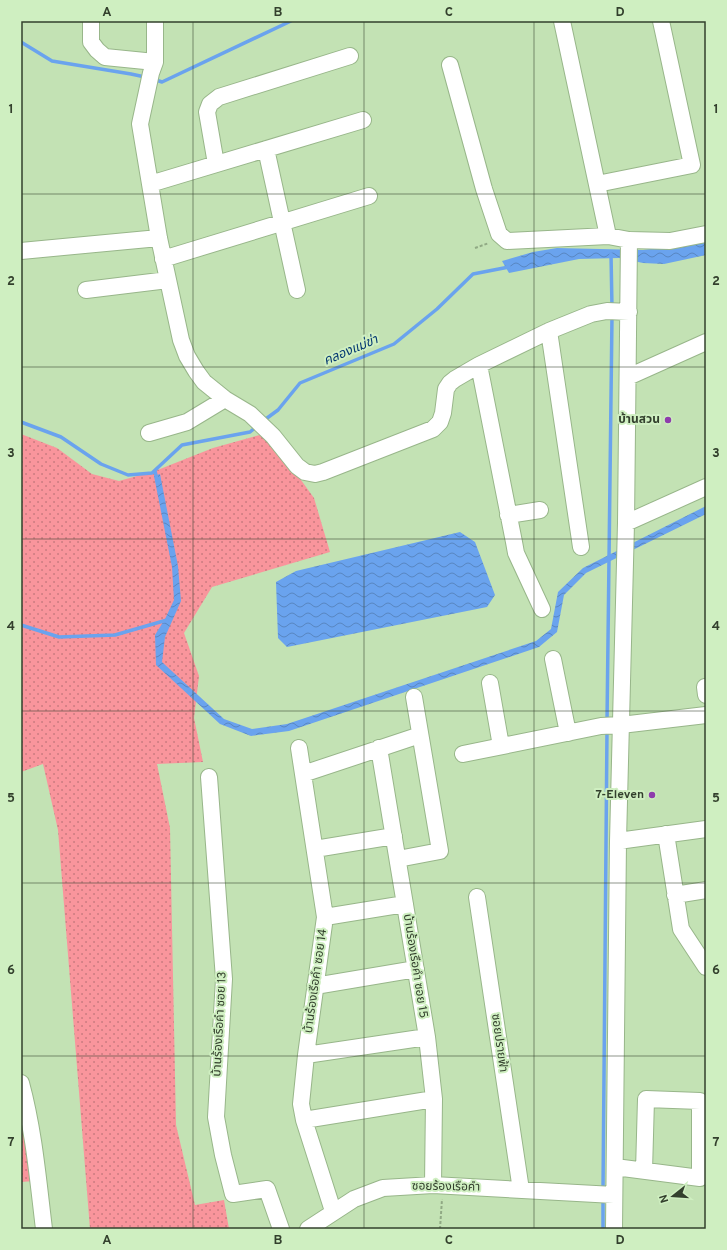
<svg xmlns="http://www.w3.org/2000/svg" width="727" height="1250" font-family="Overpass,'Noto Sans Thai',sans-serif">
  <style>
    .grass { fill: url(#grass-dots) }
    .water { fill: url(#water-waves) }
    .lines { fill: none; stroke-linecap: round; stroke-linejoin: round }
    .stream { stroke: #6aa3ee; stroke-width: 3.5 }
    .minor-casing { stroke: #98b68a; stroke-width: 18 }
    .path { stroke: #90a984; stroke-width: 2; stroke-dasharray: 3 2; stroke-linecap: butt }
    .minor { stroke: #fff; stroke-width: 16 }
    .grid { fill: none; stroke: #33402d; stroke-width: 1; stroke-opacity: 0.55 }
    .poi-dot { fill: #8e3dac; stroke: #cfefc1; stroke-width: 1.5 }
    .labels { text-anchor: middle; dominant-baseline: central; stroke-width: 4; stroke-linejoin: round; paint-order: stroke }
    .poi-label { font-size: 12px; font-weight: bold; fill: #33402d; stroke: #cfefc1; text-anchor: end }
    .street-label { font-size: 12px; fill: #33402d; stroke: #cfefc1 }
    .water-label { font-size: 13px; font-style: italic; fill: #043871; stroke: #cfefc1 }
    .neatline { fill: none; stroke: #33402d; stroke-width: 1.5 }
    .grid-label { font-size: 13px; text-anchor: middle; font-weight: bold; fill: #33402d }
  </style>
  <defs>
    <pattern id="grass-dots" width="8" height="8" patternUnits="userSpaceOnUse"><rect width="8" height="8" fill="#f9959c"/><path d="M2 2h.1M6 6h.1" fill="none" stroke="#ca7b80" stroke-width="1.8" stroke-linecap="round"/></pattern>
    <pattern id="water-waves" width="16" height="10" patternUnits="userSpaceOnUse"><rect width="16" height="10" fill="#6aa3ee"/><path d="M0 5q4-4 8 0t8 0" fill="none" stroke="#5886c1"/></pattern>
  </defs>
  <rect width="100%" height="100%" fill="#c3e2b4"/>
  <path class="grass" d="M267,433L314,498L330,552L212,587L184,633L199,676L194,718L203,762L157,764L170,828L176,1125L195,1205L224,1200L229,1229H90L58,830L43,764L21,772V434L57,448L92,474L119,481L155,471L213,448Z
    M21,1110L34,1181L21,1182Z"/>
  <path class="water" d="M706,240V255L664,264L643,263L619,258L579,259L509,273L502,261L533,252L557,248L643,250L680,245Z
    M160,474L178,566L181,601L165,637L162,662L224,719L252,729L287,724L536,641L551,629L558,592L583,568L706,506V514L586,573L564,595L557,632L539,647L289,731L251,736L220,724L156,665L155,635L165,619L174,600L172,567L154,476Z
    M460,532L475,542L495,595L487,607L287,647L278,638L276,582L296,571Z"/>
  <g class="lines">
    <path class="stream" d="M21,42L52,61L131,74L145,77
      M153,79L162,82L291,21
      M611,254L612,308
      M263,421L278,410L300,383L394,344L437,309L473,274L509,267
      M21,422L61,437L101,464L128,475L152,473L182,445L250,432L256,427
      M155,471L157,480
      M21,625L59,637L115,635L167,620
      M607,722L612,316
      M603,1190L607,730
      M603,1229V1198"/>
    <g class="minor-casing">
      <path id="minor" d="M91,21V42L97,50L105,57L155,62
        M155,21V62L151,73L140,124L159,238L181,340L187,356L196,371L204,382L225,399L250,414L273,436L297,466L305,472L315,474L323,472L433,429L440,422L443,413L446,389L450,383L455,379L479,365L549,331L591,314L607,311L629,312
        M562,21L608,236
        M450,65L484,189L499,234L507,241L608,236L629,240L670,241L706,234
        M266,149L297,290
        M216,164L207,112L210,104L219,97L350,56
        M150,184L363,120
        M597,184L692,165L661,21
        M21,251L159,238
        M163,259L369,196
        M86,290L168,280
        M549,331L581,547
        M479,365L514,542L516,553L542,609
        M628,377L706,342
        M149,433L187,422L225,399
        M508,515L540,510
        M626,523L706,487
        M553,659L568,733
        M490,683L501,746
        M705,687L706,695
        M299,748L325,917L306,1055L301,1104L304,1120L333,1211
        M379,748L427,1037L434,1099L433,1185
        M463,754L601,726L621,725L706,715
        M303,774L420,735
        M209,777L224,979L216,1117L223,1155L233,1194L267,1189L281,1229
        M666,834L681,929L706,967
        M618,841L706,829
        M315,849L394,836
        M398,859L440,851L414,697
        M675,895L706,890
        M477,897L521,1190
        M325,917L405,904
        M315,986L416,969
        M306,1055L427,1037
        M21,1083C34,1131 38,1180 44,1229
        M304,1120L434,1099
        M615,1167L700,1178V1101L646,1099L644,1171
        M308,1229L354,1199L383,1188L433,1185L614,1195
        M614,1229L618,841L626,523L629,240"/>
    </g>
    <path class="path" d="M475,248L489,243
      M440,1229L442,1199"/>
    <use href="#minor" class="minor"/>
  </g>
  <path class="grid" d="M193,21V1229M364,21V1229M534,21V1229M21,194H706M21,367H706M21,539H706M21,711H706M21,883H706M21,1056H706"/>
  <g class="poi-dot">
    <circle cx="668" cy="420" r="4"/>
    <circle cx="652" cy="795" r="4"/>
  </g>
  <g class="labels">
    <g class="poi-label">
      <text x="660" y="420">บ้านสวน</text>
      <text x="644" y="795">7-Eleven</text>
    </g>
    <g class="street-label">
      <text transform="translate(415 966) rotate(81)">บ้านร้องเรือคำ ซอย 15</text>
      <text transform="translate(316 981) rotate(-82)">บ้านร้องเรือคำ ซอย 14</text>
      <text transform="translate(220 1024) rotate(-87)">บ้านร้องเรือคำ ซอย 13</text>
      <text transform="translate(499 1043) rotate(82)">ซอยปรายฟ้า</text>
      <text transform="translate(446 1187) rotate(1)">ซอยร้องเรือคำ</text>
    </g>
    <g class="water-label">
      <text transform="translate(351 351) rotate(-23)">คลองแม่ข่า</text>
    </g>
  </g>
  <rect width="727" height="1250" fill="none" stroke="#cfefc1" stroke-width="44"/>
  <g transform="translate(673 1196) rotate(253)" stroke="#cfefc1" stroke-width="3" paint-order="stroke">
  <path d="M0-3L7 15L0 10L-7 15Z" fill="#33402d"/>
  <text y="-6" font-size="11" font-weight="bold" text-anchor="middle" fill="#33402d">N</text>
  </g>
  <rect x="22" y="22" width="683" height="1206" class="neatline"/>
  <g class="grid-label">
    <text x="107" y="16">A</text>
    <text x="278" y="16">B</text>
    <text x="449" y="16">C</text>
    <text x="620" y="16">D</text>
    <text x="11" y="113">1</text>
    <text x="716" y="113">1</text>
    <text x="11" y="285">2</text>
    <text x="716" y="285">2</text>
    <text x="11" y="457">3</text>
    <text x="716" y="457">3</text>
    <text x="11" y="630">4</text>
    <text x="716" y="630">4</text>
    <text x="11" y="802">5</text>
    <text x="716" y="802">5</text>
    <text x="11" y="974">6</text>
    <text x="716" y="974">6</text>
    <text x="11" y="1146">7</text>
    <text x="716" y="1146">7</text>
    <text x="107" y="1244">A</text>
    <text x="278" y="1244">B</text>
    <text x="449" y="1244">C</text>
    <text x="620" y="1244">D</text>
  </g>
</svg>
